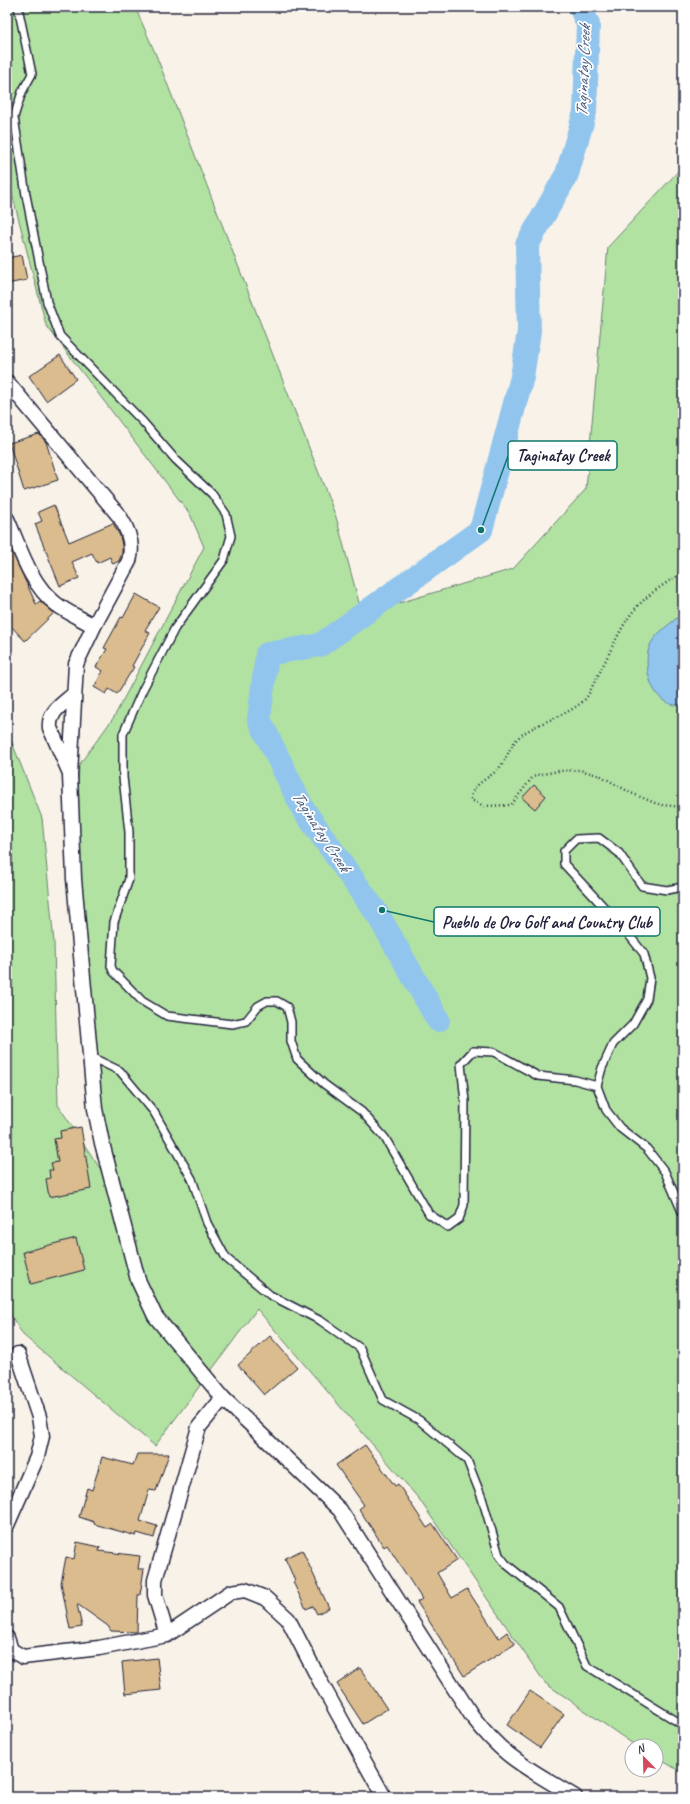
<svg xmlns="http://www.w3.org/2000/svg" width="690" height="1804" font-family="Caveat,sans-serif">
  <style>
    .green { fill: #b1e2a2; stroke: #6a826e }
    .water { fill: #91c5ee; stroke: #6584a6 }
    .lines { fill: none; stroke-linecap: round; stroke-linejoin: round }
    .river { stroke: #91c5ee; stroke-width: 24 }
    .building { fill: #dabc8e; stroke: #22223b }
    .lane-casing { stroke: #22223b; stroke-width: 10 }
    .street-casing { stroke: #22223b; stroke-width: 17 }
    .path { stroke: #22223b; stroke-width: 2.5; stroke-dasharray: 1 3; stroke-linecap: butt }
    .lane { stroke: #fff; stroke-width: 7 }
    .street { stroke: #fff; stroke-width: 14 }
    .labels { text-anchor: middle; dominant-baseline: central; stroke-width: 3.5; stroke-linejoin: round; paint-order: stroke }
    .water-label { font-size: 17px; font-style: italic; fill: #495b7a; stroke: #fff }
    .leader { fill: none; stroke: #0f766e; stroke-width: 1.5 }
    .callout-dot { fill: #0f766e; stroke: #fff; stroke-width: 1.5 }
    .callout { fill: #fff; stroke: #0f766e; stroke-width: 1.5 }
    .callout-label { font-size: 17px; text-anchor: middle; font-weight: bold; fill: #22223b }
  </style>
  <rect width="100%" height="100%" fill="#f8f2e8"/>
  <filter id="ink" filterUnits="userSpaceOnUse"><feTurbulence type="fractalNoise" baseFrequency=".025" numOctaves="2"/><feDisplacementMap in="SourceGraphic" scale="8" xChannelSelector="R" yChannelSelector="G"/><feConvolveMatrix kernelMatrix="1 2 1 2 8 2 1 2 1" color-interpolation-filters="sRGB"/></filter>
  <g filter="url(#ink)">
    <path class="green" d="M7,7H135L156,55L336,517L362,614L513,569L586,489L608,247L683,166V1773L656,1757V1746H636L545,1683L419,1499L257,1309L155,1446L23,1335L7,1309V730L42,818L54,943L58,1105L113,1188L91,1036L77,813L79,765L114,717L204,547L190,514L46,325L7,174Z"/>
    <path class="water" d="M683,613V704C680,704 677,705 674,705C651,701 643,667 649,648C653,634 672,623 683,613Z"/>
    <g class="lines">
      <path class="river" d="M438,1020L378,915L303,809L259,719L267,654L320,645L481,530L522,377L529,331L527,245L567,174L585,112L588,24L580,7"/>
    </g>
    <path class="building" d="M22,255L27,280L7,284V258Z
      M60,355L76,379L46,401L29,376Z
      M39,434L46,442L58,480L24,491L9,443Z
      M54,505L69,542L113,523L120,536L122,545V553L119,561L113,564L110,557L97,563L92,553L72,562L79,578L60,586L35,524L42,521L38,512Z
      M7,541L36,604L40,601L54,613L25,641L7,622Z
      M136,594L159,607L145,630L150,633L132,666L134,667L117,694L109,689L106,694L94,687L103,671L96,667L107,649L104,648L121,617L123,618Z
      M534,785L546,796L535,809L522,798Z
      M81,1127L91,1189L49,1197L46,1179L50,1178L49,1170H53L51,1163L58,1162L54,1139L61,1138L60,1131Z
      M76,1238L84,1270L31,1284L23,1252Z
      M270,1336L297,1367L264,1395L238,1365Z
      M365,1445L395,1486L398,1484L427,1528L433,1524L457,1560L437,1573L452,1598L467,1589L499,1638L507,1632L515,1644L464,1676L417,1602L422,1599L387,1545L384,1547L359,1509L364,1505L336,1465Z
      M137,1454H169L156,1491L149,1490L140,1521L157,1526L154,1538L137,1533L136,1536L94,1524V1522L79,1517L87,1488L92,1490L102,1457L133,1465Z
      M77,1542L100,1547L99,1551L140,1556L138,1569H144L140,1595H138L137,1632L111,1631L108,1626L77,1604L82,1627L70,1629L61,1583L66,1557L74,1559Z
      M302,1550L329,1608L317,1614L313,1606L306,1609L293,1582L295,1581L285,1558Z
      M157,1658L161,1690L125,1694L122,1662Z
      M360,1668L387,1709L363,1724L337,1684Z
      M530,1691L564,1714L540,1748L507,1725Z"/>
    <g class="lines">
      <g class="lane-casing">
        <path id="lane" d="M18,7L32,74L22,92L14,117L26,195L47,302L60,336L143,422L175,459L212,494L226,514L231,536L224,560L175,628L143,689L123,734V777L129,832V879L114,922L111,966L113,971L142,1001L167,1016L232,1024L246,1021L258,1006L267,1001H277L287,1007L291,1022V1041L297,1059L324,1084L362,1112L385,1138L429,1214L448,1227L459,1219L464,1205L465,1101L461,1064L473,1051L494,1052L538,1076L575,1080L597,1086
          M683,887L667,890L642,886L619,853L599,838L576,839L564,851V864L625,930L644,954L650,978L647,999L633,1024L613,1044L602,1068L597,1086L606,1110L620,1128L647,1149L665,1172L683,1214
          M91,1057L120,1071L154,1112L192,1179L207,1223L226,1258L270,1295L321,1321L360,1348L383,1400L419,1420L467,1460L482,1498L499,1555L506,1564L559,1607L587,1666L683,1725"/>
      </g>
      <g class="street-casing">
        <path id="street" d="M7,382L120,517C129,531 134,545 129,561L94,626L76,664L70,775L74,879L95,1109L102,1143L138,1280L155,1316L223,1398L340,1510L472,1716C483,1730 494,1743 508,1754C529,1771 553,1783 575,1797
          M7,519C20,548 30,584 56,604C68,613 82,619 94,626
          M69,771L50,728C48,712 63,704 74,694
          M7,1525L37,1457L42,1436L39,1417L18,1354
          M167,1635L155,1595V1580L199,1427L223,1398
          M7,1638L11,1650L23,1657L99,1648L167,1635L231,1592L245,1590L265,1598L288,1619L321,1683L384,1797"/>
      </g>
      <path class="path" d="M683,572C665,584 644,596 631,614C616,635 607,660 594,683C590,691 588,698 581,703C562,718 537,722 519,737C508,747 507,762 495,772C485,780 471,786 471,800L484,806L511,805L532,778L537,775L559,771L580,770L601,776L631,793L655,803L662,805L683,807"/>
      <use href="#lane" class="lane"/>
      <use href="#street" class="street"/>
    </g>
  </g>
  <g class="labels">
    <g class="water-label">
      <text transform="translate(583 71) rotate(-88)">Taginatay Creek</text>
      <text transform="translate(321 831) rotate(57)">Taginatay Creek</text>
    </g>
  </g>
  <path class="leader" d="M481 530L508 456M382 910L434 922"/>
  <g class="callout-dot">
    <circle cx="481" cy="530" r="4"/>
    <circle cx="382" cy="910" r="4"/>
  </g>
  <g class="callout">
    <rect x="508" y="441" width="109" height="29" rx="4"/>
    <rect x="434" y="907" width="226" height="29" rx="4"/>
  </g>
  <g class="callout-label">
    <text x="563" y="461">Taginatay Creek</text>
    <text x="547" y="928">Pueblo de Oro Golf and Country Club</text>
  </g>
  <rect width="690" height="1804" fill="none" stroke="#fff" stroke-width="24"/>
  <rect x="12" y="12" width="666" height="1780" fill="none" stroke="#22223b" stroke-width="1.5" filter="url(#ink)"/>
  <g transform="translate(644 1758) rotate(337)"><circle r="19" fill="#ffffff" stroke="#a7a7b1"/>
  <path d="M0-3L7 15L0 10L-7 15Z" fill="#d1495b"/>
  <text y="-6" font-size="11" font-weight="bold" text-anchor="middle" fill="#22223b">N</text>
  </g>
</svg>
